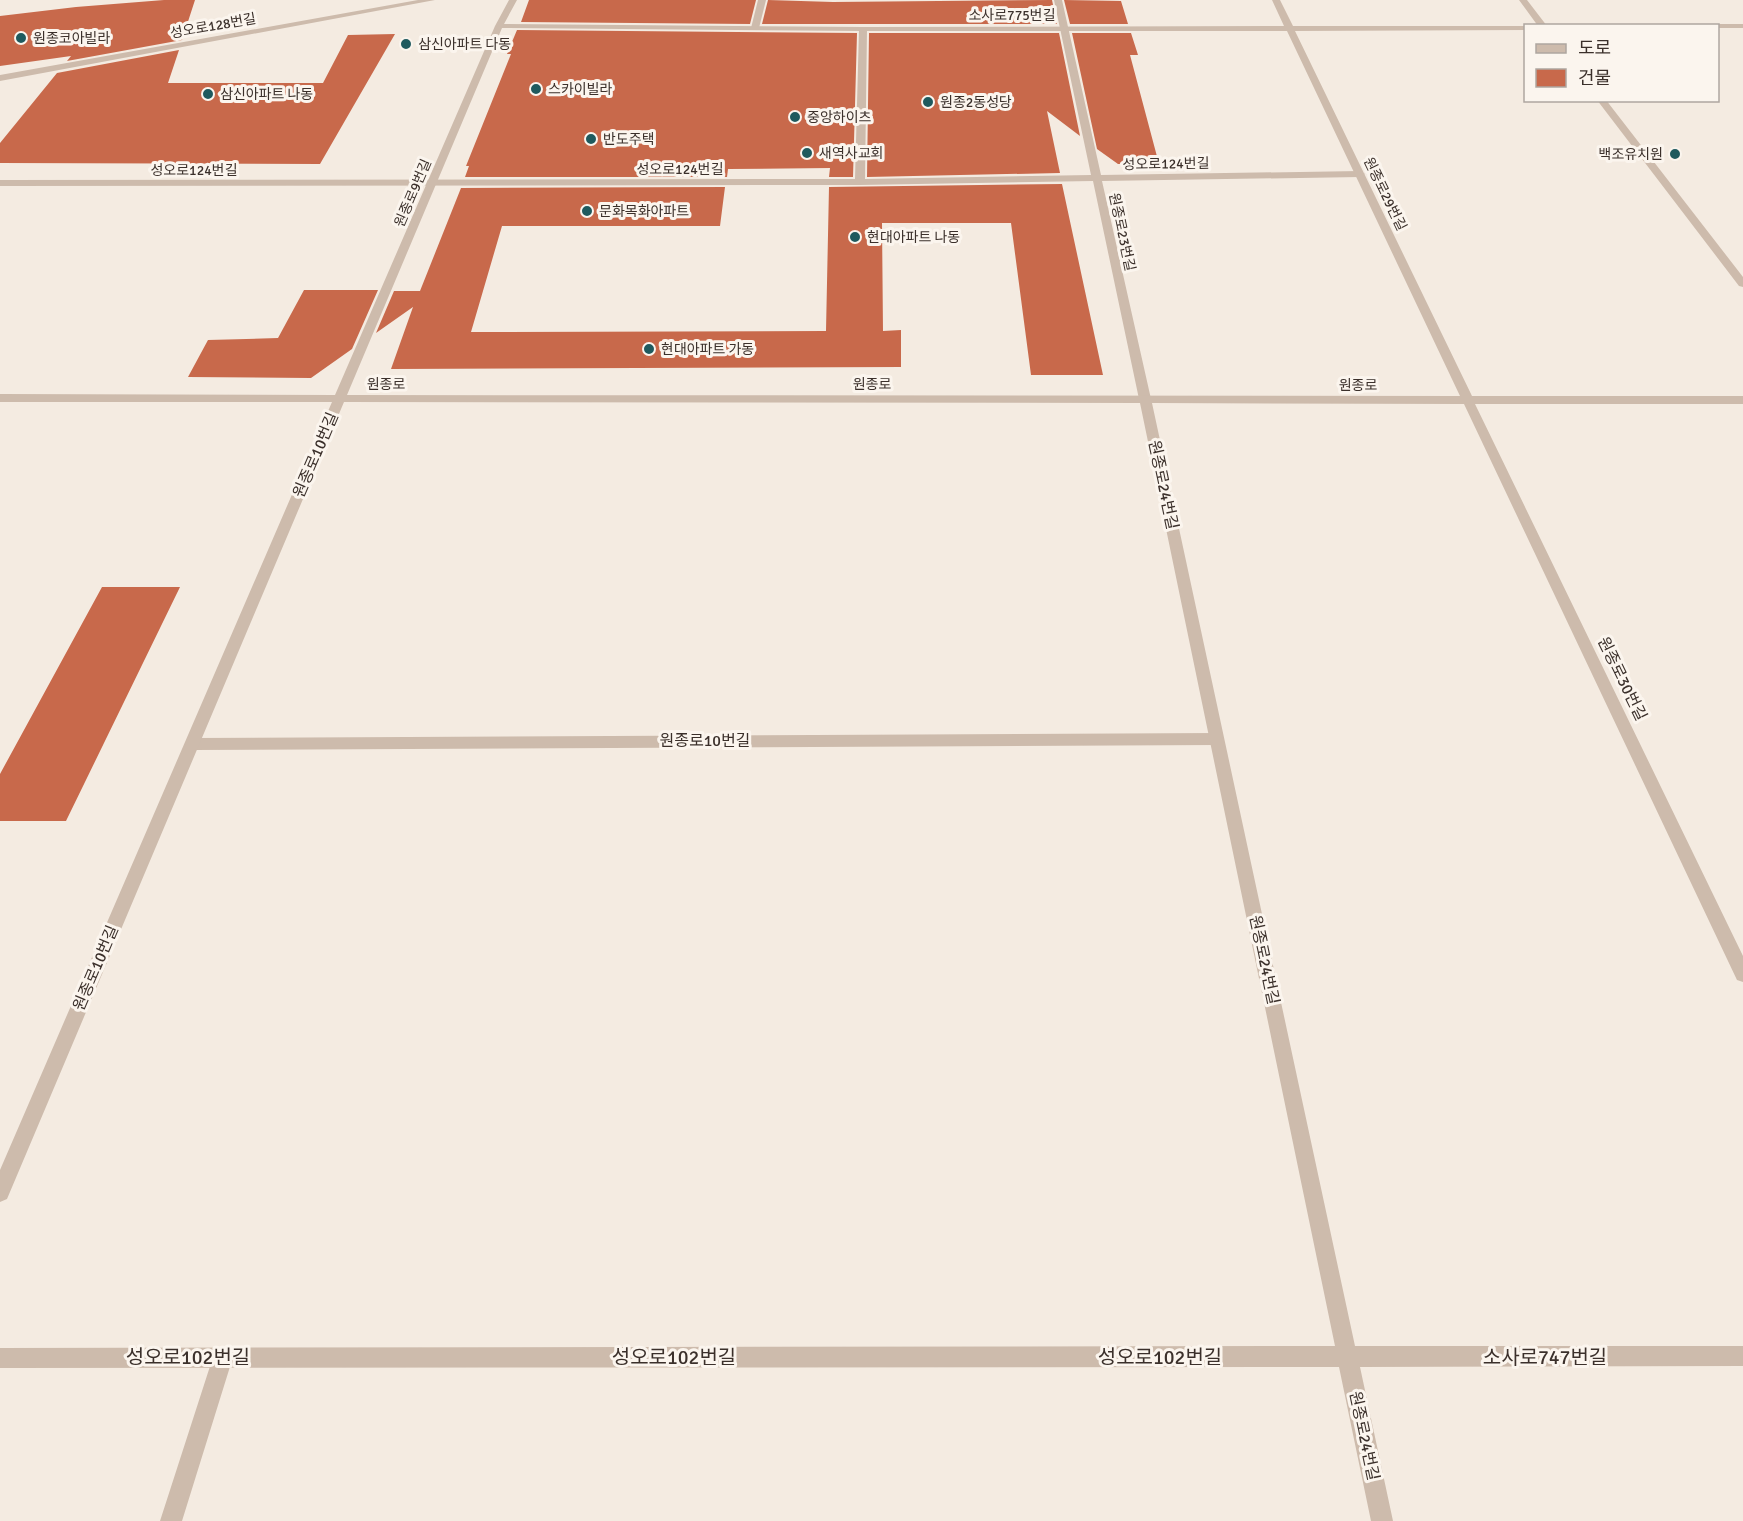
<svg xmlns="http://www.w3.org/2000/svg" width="1743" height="1521" font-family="Signika,'Noto Sans KR',sans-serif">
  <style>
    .building { fill: #c8694b }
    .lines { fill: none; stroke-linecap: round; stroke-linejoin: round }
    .lane { fill: #cdbbac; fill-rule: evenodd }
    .street { fill: #cdbbac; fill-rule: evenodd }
    .poi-dot { fill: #1f5a5e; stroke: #fbf5ee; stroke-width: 2 }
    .labels { text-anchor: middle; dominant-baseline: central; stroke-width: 6; stroke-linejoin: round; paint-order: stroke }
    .far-street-label { font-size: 14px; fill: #3b302b; stroke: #fbf5ee }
    .far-poi-label { font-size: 14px; fill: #3b302b; stroke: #fbf5ee; text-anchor: start }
    .street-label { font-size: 16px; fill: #3b302b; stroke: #fbf5ee }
    .near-street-label { font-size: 20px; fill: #3b302b; stroke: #fbf5ee }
  </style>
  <rect width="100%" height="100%" fill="#f4ebe1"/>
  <path class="building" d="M164,0H195L182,40L67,61L71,56L0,66V16L76,7Z
    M529,0H756L750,24L521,22Z
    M768,0L833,2L1052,0L1057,24H762Z
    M1064,0L1121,1L1128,24H1070Z
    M517,30L857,33L853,177H829L830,168L728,169L727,177H465L469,166H466L511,54H507Z
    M869,33H1059L1080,136L1047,111L1060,173L867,177Z
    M1072,33H1131L1138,55H1130L1159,164H1118L1097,149Z
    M395,34L320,164L0,163V143L57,73L179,50L168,83H323L348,35Z
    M1062,184L1103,375H1031L1011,223H882L883,331L901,330V367L391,369L413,307L376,333L394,291H420L461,188L725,187L720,226H502L471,332L826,331L829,187Z
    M304,290H378L352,349L311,378L188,377L208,340L278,338Z
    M102,587H180L66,821H0V774Z"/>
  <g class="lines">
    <path class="lane" d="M758,0H766L759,28L755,30L751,28Z
      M1054,0H1062L1101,175L1360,171L1365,174L1360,177L1102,181L1151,399L1145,403L1139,399L1093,181L860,185L0,186V180L855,179L859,29L863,27L867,29L865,179L1091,175Z
      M1217,733L1222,735L1224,739L1222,743L1217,745L193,750L188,748L186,744L188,740L193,738Z
      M223,1347L230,1350L233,1357L182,1521H160L213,1357L216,1350Z"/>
    <path class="street" d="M418,0H435L0,81V75Z
      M509,0H517L504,24L863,27L1284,26L1272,0H1280L1293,26H1526V30L1295,31L1472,396H1743V404H1475L1743,956V982L1737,980L1464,404L1152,403L1355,1346H1743V1366L1360,1367L1393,1521H1371L1339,1367L0,1368V1348L1335,1346L1140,403L344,402L7,1199L0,1202V1170L332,402H0V394L335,395L495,26ZM502,28L863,31H1287L1460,396L347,395Z
      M1519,0H1527L1547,26H1538Z
      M1715,24H1743V28H1718Z
      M1597,100H1606L1743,277V287L1739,286Z"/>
  </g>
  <g class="poi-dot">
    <circle cx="21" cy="38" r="6"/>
    <circle cx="406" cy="44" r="6"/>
    <circle cx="536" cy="89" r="6"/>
    <circle cx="208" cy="94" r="6"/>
    <circle cx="928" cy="102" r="6"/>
    <circle cx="795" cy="117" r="6"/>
    <circle cx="591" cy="139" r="6"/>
    <circle cx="807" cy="153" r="6"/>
    <circle cx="1675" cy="154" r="6"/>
    <circle cx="587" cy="211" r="6"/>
    <circle cx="855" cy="237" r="6"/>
    <circle cx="649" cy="349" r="6"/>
  </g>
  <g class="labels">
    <g class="far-street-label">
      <text x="1012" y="15">소사로775번길</text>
      <text transform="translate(213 26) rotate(-10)">성오로128번길</text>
      <text transform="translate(1166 164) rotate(-1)">성오로124번길</text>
      <text x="680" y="169">성오로124번길</text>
      <text x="194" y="170">성오로124번길</text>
      <text transform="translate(413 193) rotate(-67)">원종로9번길</text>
      <text transform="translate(1385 194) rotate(64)">원종로29번길</text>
      <text transform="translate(1122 232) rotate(78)">원종로23번길</text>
      <text x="386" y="384">원종로</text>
      <text x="872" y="384">원종로</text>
      <text x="1358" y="385">원종로</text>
    </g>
    <g class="far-poi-label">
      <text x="33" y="38">원종코아빌라</text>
      <text x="418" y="44">삼신아파트 다동</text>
      <text x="548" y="89">스카이빌라</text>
      <text x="220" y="94">삼신아파트 나동</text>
      <text x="940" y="102">원종2동성당</text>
      <text x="807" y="117">중앙하이츠</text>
      <text x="603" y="139">반도주택</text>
      <text x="819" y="153">새역사교회</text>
      <text x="1663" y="154" text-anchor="end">백조유치원</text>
      <text x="599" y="211">문화목화아파트</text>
      <text x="867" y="237">현대아파트 나동</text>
      <text x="661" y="349">현대아파트 가동</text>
    </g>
    <g class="street-label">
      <text transform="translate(316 455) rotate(-67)">원종로10번길</text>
      <text transform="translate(1163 485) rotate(78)">원종로24번길</text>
      <text transform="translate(1622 679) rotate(64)">원종로30번길</text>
      <text x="705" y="741">원종로10번길</text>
      <text transform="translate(1264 960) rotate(78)">원종로24번길</text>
      <text transform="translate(96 968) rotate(-67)">원종로10번길</text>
      <text transform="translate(1364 1436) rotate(78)">원종로24번길</text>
    </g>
    <g class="near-street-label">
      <text x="188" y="1357">성오로102번길</text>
      <text x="674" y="1357">성오로102번길</text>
      <text x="1160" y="1357">성오로102번길</text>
      <text x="1545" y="1357">소사로747번길</text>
    </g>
  </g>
  <rect x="1524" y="24" width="195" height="78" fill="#fbf5ee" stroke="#aea6a0" stroke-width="1.5"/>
  <rect x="1536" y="44" width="30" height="9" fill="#cdbbac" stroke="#aea6a0" stroke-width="1.5"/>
  <text x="1578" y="54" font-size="18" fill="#3b302b">도로</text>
  <rect x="1536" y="69" width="30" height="18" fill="#c8694b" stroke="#aea6a0" stroke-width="1.5"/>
  <text x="1578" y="84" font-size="18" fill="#3b302b">건물</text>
</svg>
